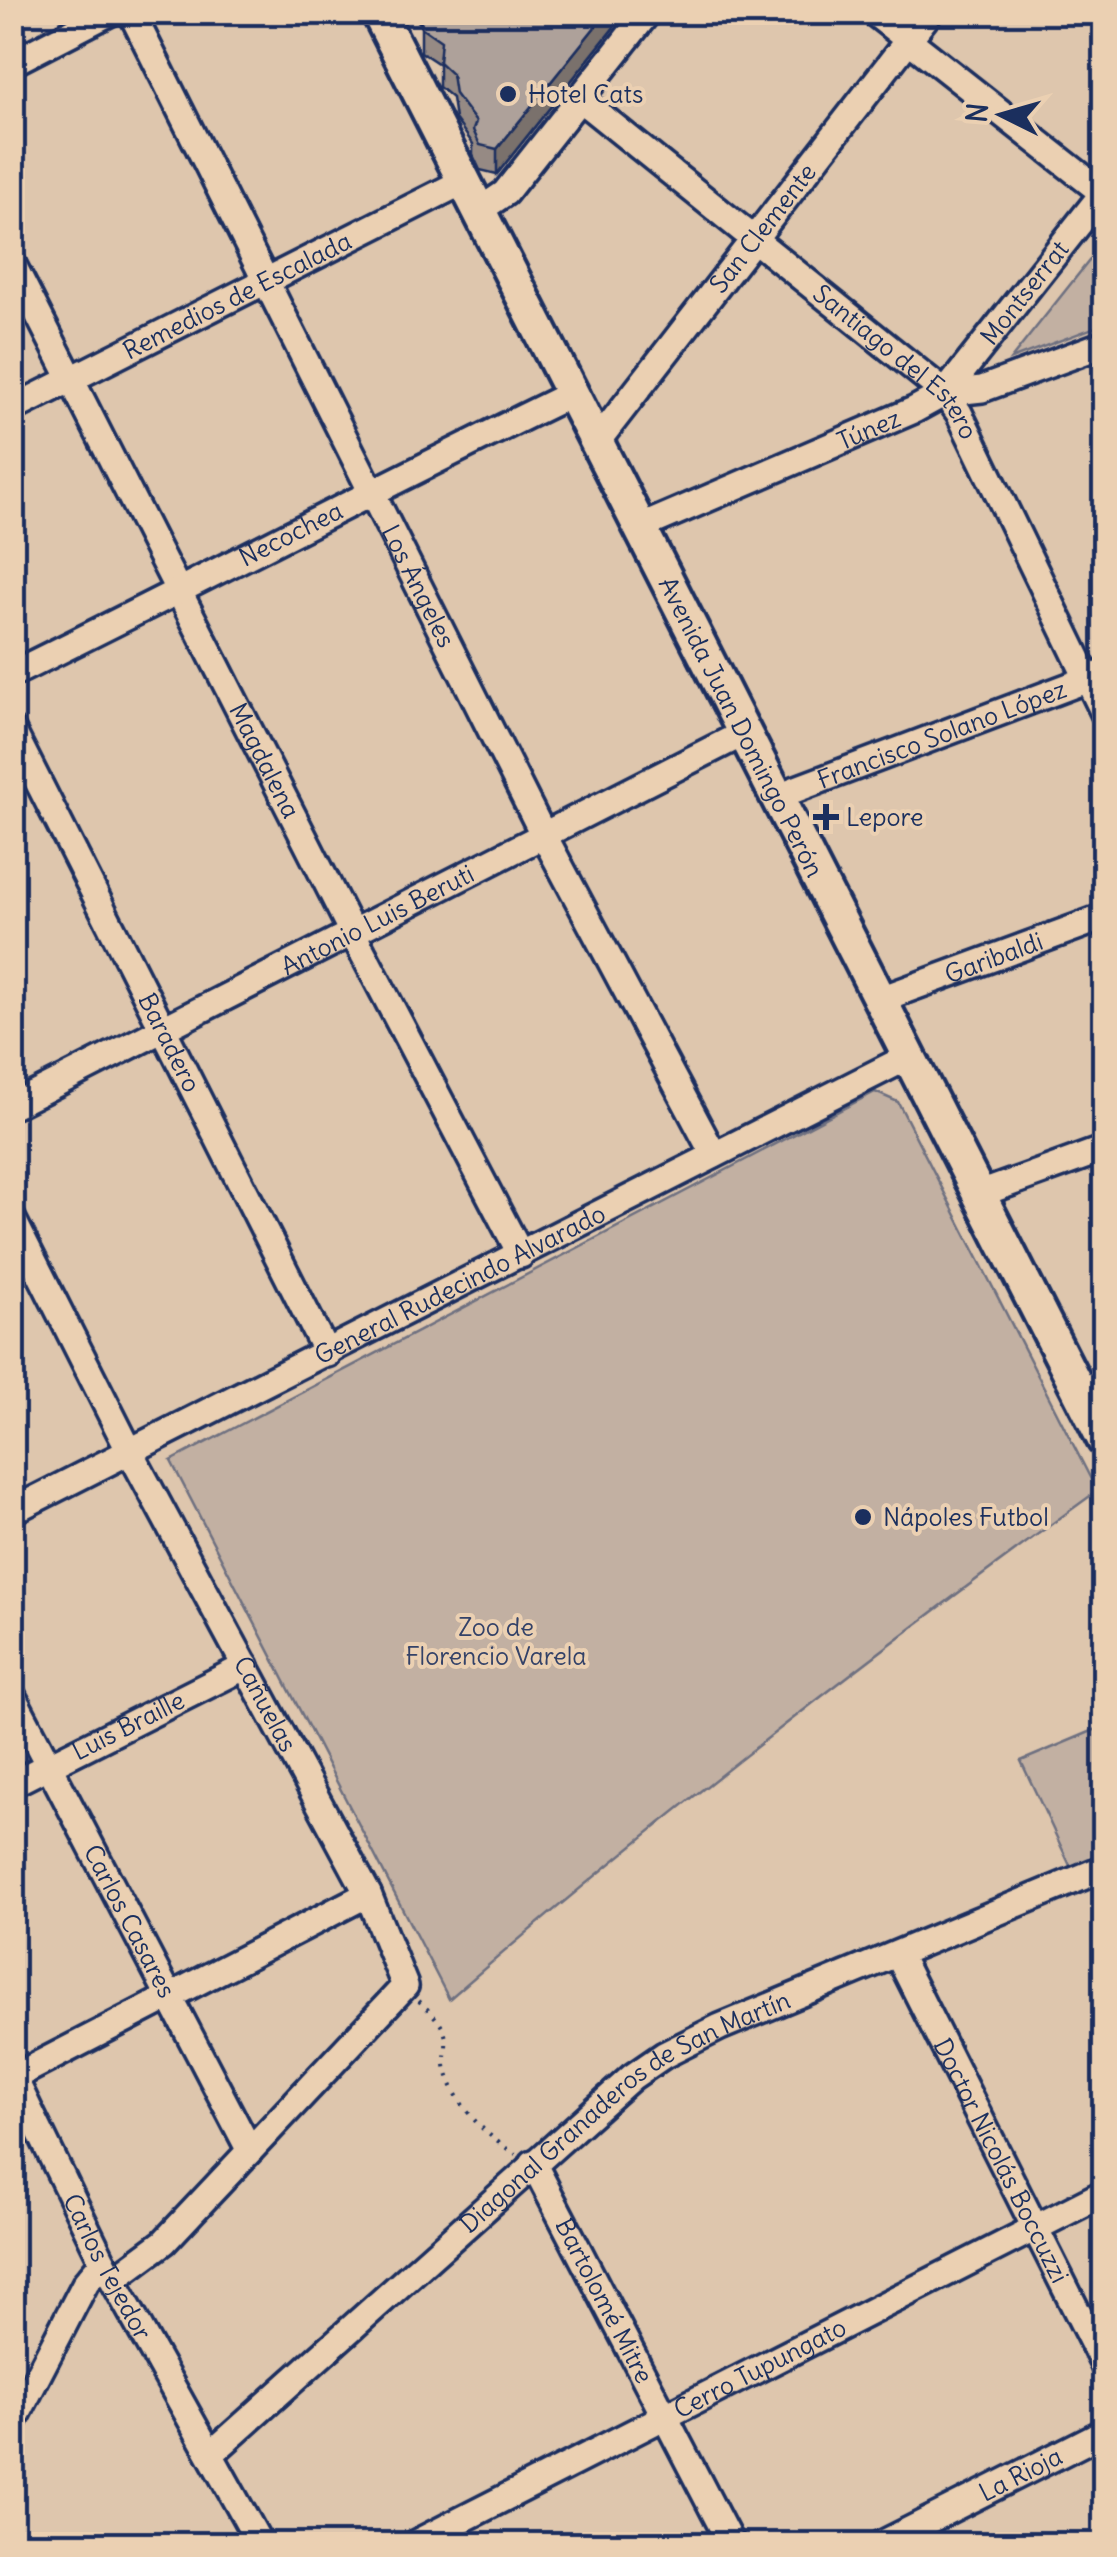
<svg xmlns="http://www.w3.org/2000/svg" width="1117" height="2557" font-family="Delius,sans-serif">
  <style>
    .green { fill: #c2b0a2; stroke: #6e7080; stroke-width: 2.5 }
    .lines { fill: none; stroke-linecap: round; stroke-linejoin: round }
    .minor-casing { stroke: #1b2f5e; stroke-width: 32 }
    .major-casing { stroke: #1b2f5e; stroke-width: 40 }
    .path { stroke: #1b2f5e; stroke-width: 4; stroke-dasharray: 2.5 8; stroke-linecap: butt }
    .minor { stroke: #ebd0b2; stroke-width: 25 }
    .major { stroke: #ebd0b2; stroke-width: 32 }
    .wall { fill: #968a84; stroke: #1b2f5e; stroke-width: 2.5 }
    .shaded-wall { fill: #7a716c; stroke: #1b2f5e; stroke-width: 2.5 }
    .building { fill: #aea19a; stroke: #1b2f5e; stroke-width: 2.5 }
    .poi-dot { fill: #1b2f5e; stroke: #ebd0b2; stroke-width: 4 }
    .labels { text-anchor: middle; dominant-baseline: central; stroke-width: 8; stroke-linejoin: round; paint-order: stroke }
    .poi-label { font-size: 25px; fill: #1b2f5e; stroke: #ebd0b2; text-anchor: start }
    .street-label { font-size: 25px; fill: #1b2f5e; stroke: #ebd0b2 }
    .park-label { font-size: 25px; fill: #344268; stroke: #ebd0b2 }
  </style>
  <rect width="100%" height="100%" fill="#dec6ad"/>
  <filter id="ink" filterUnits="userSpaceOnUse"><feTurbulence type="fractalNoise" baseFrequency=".01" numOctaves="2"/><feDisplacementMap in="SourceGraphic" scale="20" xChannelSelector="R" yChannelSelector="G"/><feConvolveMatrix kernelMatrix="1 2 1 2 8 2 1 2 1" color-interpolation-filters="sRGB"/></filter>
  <g filter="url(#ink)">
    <path class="green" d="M1104,242V324L1011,359Z
      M875,1092L898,1102L1097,1491C875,1652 656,1820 449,1999L171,1461Z
      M1104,1726V1859L1073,1872L1021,1761Z"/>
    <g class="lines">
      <g class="minor-casing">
        <g id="minor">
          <path id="s1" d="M131,12L543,834L714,1155"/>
          <path d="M873,12L1104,194"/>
          <path d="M12,63L111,12"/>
          <path id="s2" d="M580,99L945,393L959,413L1104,713"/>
          <path d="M477,212L505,193L648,12"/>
          <path id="s3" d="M12,263L353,934L521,1255"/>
          <path id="s4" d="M945,393L1104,192"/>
          <path id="s5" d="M12,409L462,182"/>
          <path id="s6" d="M596,443L930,12"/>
          <path id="s7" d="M639,528L914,410L945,393L982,389L1104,344"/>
          <path id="s8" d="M12,674C199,582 383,485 571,394"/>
          <path id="s9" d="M12,730L327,1354"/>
          <path id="s10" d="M778,796L1104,673"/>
          <path id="s11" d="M881,999L1104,917"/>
          <path id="s12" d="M12,1106L744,733"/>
          <path d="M980,1194L1104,1149"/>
          <path id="s13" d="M12,1218L130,1452L368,1894L405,1986L164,2242L114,2279"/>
          <path d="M1079,1391L1104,1382"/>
          <path id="s14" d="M12,1511L910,1056"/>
          <path id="s15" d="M12,1695L249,2149"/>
          <path id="s16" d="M12,1784L246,1666"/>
          <path id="s17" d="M898,1955L1104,2365"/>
          <path id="s18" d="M12,2074L103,2262L260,2544"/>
          <path d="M12,2078L368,1894"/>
          <path id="s19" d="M533,2163L731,2544"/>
          <path d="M12,2425L86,2282L103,2262"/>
          <path id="s20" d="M211,2454L632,2077L664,2055L720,2027L1104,1868"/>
          <path id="s21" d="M414,2544L1104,2193"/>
          <path id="s22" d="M882,2544L1104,2432"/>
        </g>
      </g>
      <g class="major-casing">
        <g id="major">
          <path id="s23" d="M378,12L1104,1440"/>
        </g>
      </g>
      <path class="path" d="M419,2001C430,2012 444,2023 446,2039C447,2050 443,2060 446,2070C455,2104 486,2137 516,2154"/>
      <use href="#minor" class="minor"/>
      <use href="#major" class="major"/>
    </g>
    <path class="wall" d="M405,12H626L497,174L480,170L473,155V144L455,119L452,98L439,87V64L421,52V25L414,16Z"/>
    <path class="shaded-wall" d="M607,12H626L497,174V149Z"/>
    <path class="building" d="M421,12H607L497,149L480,145L473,130L476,122L455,94L452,74L439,62L441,41L421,27Z"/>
  </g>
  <g class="poi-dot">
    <circle cx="508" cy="94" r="10"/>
    <path d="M821 802h10v10h10v10h-10v10h-10v-10h-10v-10h10z"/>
    <circle cx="863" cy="1517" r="10"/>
  </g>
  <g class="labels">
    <g class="poi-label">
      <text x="528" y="94">Hotel Cats</text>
      <text x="846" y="817">Lepore</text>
      <text x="883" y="1517">Nápoles Futbol</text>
    </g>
    <g class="street-label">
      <text stroke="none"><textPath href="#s6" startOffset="272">San Clemente</textPath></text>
      <text stroke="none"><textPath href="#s4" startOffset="128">Montserrat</textPath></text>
      <text stroke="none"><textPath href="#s5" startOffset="252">Remedios de Escalada</textPath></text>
      <text stroke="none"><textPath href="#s2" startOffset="412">Santiago del Estero</textPath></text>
      <text stroke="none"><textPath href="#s7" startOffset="250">Túnez</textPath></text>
      <text stroke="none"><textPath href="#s8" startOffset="312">Necochea</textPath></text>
      <text stroke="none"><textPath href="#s1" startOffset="642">Los Ángeles</textPath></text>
      <text stroke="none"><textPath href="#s23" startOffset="802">Avenida Juan Domingo Perón</textPath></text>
      <text stroke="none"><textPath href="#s10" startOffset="175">Francisco Solano López</textPath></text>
      <text stroke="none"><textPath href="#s3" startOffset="558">Magdalena</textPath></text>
      <text stroke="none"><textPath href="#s12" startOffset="410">Antonio Luis Beruti</textPath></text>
      <text stroke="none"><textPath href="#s11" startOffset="120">Garibaldi</textPath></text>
      <text stroke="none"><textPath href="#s9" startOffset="350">Baradero</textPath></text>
      <text stroke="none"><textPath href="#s14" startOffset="502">General Rudecindo Alvarado</textPath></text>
      <text stroke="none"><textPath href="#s13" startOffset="548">Cañuelas</textPath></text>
      <text stroke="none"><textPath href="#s16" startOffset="130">Luis Braille</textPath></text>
      <text stroke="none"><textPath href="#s15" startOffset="255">Carlos Casares</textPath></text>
      <text stroke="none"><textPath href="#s20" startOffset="540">Diagonal Granaderos de San Martín</textPath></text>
      <text stroke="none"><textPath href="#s17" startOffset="230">Doctor Nicolás Boccuzzi</textPath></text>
      <text stroke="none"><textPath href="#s18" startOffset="215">Carlos Tejedor</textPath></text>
      <text stroke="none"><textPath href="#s19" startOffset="155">Bartolomé Mitre</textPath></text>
      <text stroke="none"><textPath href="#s21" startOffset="388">Cerro Tupungato</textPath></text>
      <text stroke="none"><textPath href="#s22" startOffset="155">La Rioja</textPath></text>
    </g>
    <g class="park-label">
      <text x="496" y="1627">Zoo de<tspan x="496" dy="29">Florencio Varela</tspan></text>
    </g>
  </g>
  <rect width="1117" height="2557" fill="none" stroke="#ebd0b2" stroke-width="50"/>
  <rect x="25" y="25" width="1067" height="2507" fill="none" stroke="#1b2f5e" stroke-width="4" filter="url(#ink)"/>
  <g transform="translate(1002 115) rotate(275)" stroke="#ebd0b2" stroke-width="8" paint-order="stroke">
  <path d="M0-8L18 38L0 25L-18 38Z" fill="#1b2f5e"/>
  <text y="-15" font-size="28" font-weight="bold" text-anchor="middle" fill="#1b2f5e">N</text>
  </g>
</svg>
